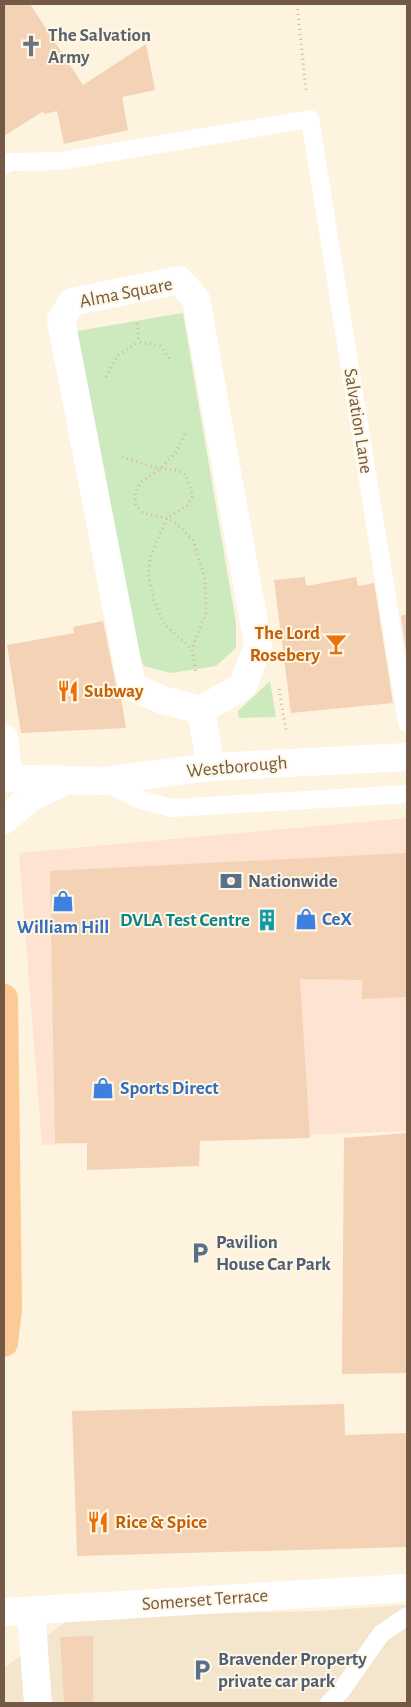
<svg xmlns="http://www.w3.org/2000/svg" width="411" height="1707" font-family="'Alegreya Sans',sans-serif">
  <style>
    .residential { fill: #f4e5cd }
    .commercial { fill: #fee2d2 }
    .green { fill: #cceabe }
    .building { fill: #f3d2b6 }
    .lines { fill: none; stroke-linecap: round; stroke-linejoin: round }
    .path { stroke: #d7b699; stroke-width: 3; stroke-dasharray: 1 4; stroke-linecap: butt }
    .service { stroke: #fff; stroke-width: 18 }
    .pedestrian { stroke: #fff; stroke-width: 28 }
    .minor { stroke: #fff; stroke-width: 28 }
    .trunk { stroke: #fcca94; stroke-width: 28 }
    .labels { text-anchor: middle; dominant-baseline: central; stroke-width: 4; stroke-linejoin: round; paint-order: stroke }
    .worship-label { font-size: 19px; font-weight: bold; fill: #5b616d; stroke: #fff7e5; text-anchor: start }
    .street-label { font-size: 19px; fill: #735946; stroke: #fff7e5 }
    .food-label { font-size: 19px; font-weight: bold; fill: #c56008; stroke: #fff7e5; text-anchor: start }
    .service-label { font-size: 19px; font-weight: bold; fill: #4e5e75; stroke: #fff7e5; text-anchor: start }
    .shop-label { font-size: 19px; font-weight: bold; fill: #366cbe; stroke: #fff7e5; text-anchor: start }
    .culture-label { font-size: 19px; font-weight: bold; fill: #0d838f; stroke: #fff7e5; text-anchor: end }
  </style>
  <rect width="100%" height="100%" fill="#fdf3df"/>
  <path class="residential" d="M407,1605V1703H4V1668L72,1617L317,1611Z"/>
  <path class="commercial" d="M407,818V1131L42,1145L19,853Z"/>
  <path class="green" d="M183,313L236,623V648L216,666L171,673L144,666L129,634L77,331Z
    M270,681L276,717L239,718L238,711Z"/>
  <path class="building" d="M4,4H30L83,85L146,44L155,90L122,97L128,130L64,144L57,111L44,114L43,111L56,103L4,136Z
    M305,577L306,586L356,577L358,586L374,583L393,703L291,713L274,580Z
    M407,614V658L401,616Z
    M103,621L117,690L121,698L126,728L21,733L7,645L74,633L73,627Z
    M407,853V997L362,999V980L300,979L310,1138L200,1141L199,1166L87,1170V1143H55L50,871Z
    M407,1133V1373L342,1374L344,1138Z
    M344,1404L345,1435L407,1433V1547L77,1556L72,1411Z
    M93,1636V1703H64L60,1637Z"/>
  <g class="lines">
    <path class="path" d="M297,4L306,90
      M137,323L139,342L160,346L171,360
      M106,377L118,355L139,342
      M185,434L176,452L160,469L141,482L135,493L136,505L143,513L167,518L180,527L193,540L205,579L206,613L192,649
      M122,457L160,469L177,470L186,475L193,496L187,506L167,518L151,555L148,574L154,600L164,624L192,649L196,673
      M279,689L286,730"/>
    <path class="service" d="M4,165L10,162L61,161L310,119L407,723
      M103,782L138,799L172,808L407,794
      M329,1703L341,1691L381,1634L407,1616"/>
    <path class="pedestrian" d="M31,1611L38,1703"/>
    <path class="minor" d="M179,280L196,299L258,645L243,686L201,710L163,700L132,687L61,320L72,302Z
      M201,710L211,767
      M4,738L9,778
      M4,778L101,781L211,767L407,757
      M4,820L30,798L63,782
      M4,1612L407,1588"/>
    <path class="trunk" d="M4,998L8,1309L4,1343"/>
  </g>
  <defs>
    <g id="church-bare" transform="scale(1.725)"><path d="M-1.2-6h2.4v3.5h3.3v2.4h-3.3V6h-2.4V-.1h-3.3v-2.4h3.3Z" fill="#6b7280" stroke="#fff7e5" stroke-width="2.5" paint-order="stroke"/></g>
    <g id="bar-bare" transform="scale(1.725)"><path d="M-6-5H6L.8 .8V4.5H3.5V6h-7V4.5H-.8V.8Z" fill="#e8710a" stroke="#fff7e5" stroke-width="2.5" paint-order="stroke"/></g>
    <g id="restaurant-bare" transform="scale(1.725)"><path d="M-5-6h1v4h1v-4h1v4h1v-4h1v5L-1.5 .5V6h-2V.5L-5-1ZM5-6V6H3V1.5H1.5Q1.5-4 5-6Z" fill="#e8710a" stroke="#fff7e5" stroke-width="2.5" paint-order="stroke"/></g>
    <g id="bank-bare" transform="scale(1.725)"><path d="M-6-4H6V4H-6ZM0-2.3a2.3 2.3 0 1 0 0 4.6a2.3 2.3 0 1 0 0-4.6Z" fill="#5c6f8a" stroke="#fff7e5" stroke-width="2.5" paint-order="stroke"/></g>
    <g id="shop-bare" transform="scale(1.725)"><path d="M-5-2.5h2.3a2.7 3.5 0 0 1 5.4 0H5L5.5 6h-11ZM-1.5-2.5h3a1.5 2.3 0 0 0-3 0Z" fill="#3f7fe0" stroke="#fff7e5" stroke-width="2.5" paint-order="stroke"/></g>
    <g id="building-bare" transform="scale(1.725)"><path d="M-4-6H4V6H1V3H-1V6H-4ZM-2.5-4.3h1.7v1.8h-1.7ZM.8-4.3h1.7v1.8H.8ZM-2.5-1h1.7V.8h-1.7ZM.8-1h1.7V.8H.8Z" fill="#0f9aa8" stroke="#fff7e5" stroke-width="2.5" paint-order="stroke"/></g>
    <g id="parking-bare" transform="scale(1.725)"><path d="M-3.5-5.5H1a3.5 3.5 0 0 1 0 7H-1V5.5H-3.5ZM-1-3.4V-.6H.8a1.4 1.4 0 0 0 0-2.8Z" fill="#5c6f8a" stroke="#fff7e5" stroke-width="2.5" paint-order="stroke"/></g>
  </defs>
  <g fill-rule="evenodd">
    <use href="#church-bare" x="31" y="46"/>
    <use href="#bar-bare" x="336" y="644"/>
    <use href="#restaurant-bare" x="68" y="691"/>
    <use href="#bank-bare" x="231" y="881"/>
    <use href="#shop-bare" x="63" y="901"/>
    <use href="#shop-bare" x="306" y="919"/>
    <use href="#building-bare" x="267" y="920"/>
    <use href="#shop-bare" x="103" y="1088"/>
    <use href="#parking-bare" x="200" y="1253"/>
    <use href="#restaurant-bare" x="98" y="1522"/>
    <use href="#parking-bare" x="202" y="1670"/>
  </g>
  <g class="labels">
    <g class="worship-label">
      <text x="48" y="35">The Salvation<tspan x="48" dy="22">Army</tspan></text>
    </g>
    <g class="street-label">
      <text transform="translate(126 293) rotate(-11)">Alma Square</text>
      <text transform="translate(358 421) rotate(81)">Salvation Lane</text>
      <text transform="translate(237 767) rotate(-5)">Westborough</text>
      <text transform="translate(205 1600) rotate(-4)">Somerset Terrace</text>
    </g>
    <g class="food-label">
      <text x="320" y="633" text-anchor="end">The Lord<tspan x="320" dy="22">Rosebery</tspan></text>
      <text x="84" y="691">Subway</text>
      <text x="115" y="1522">Rice &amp; Spice</text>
    </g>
    <g class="service-label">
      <text x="248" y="881">Nationwide</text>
      <text x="216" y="1242">Pavilion<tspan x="216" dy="22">House Car Park</tspan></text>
      <text x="218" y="1659">Bravender Property<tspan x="218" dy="22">private car park</tspan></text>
    </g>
    <g class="shop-label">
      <text x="322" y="919">CeX</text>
      <text x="63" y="927" text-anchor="middle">William Hill</text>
      <text x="120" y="1088">Sports Direct</text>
    </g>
    <g class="culture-label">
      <text x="250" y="920">DVLA Test Centre</text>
    </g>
  </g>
  <rect width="411" height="1707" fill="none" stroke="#735946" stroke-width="10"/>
</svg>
